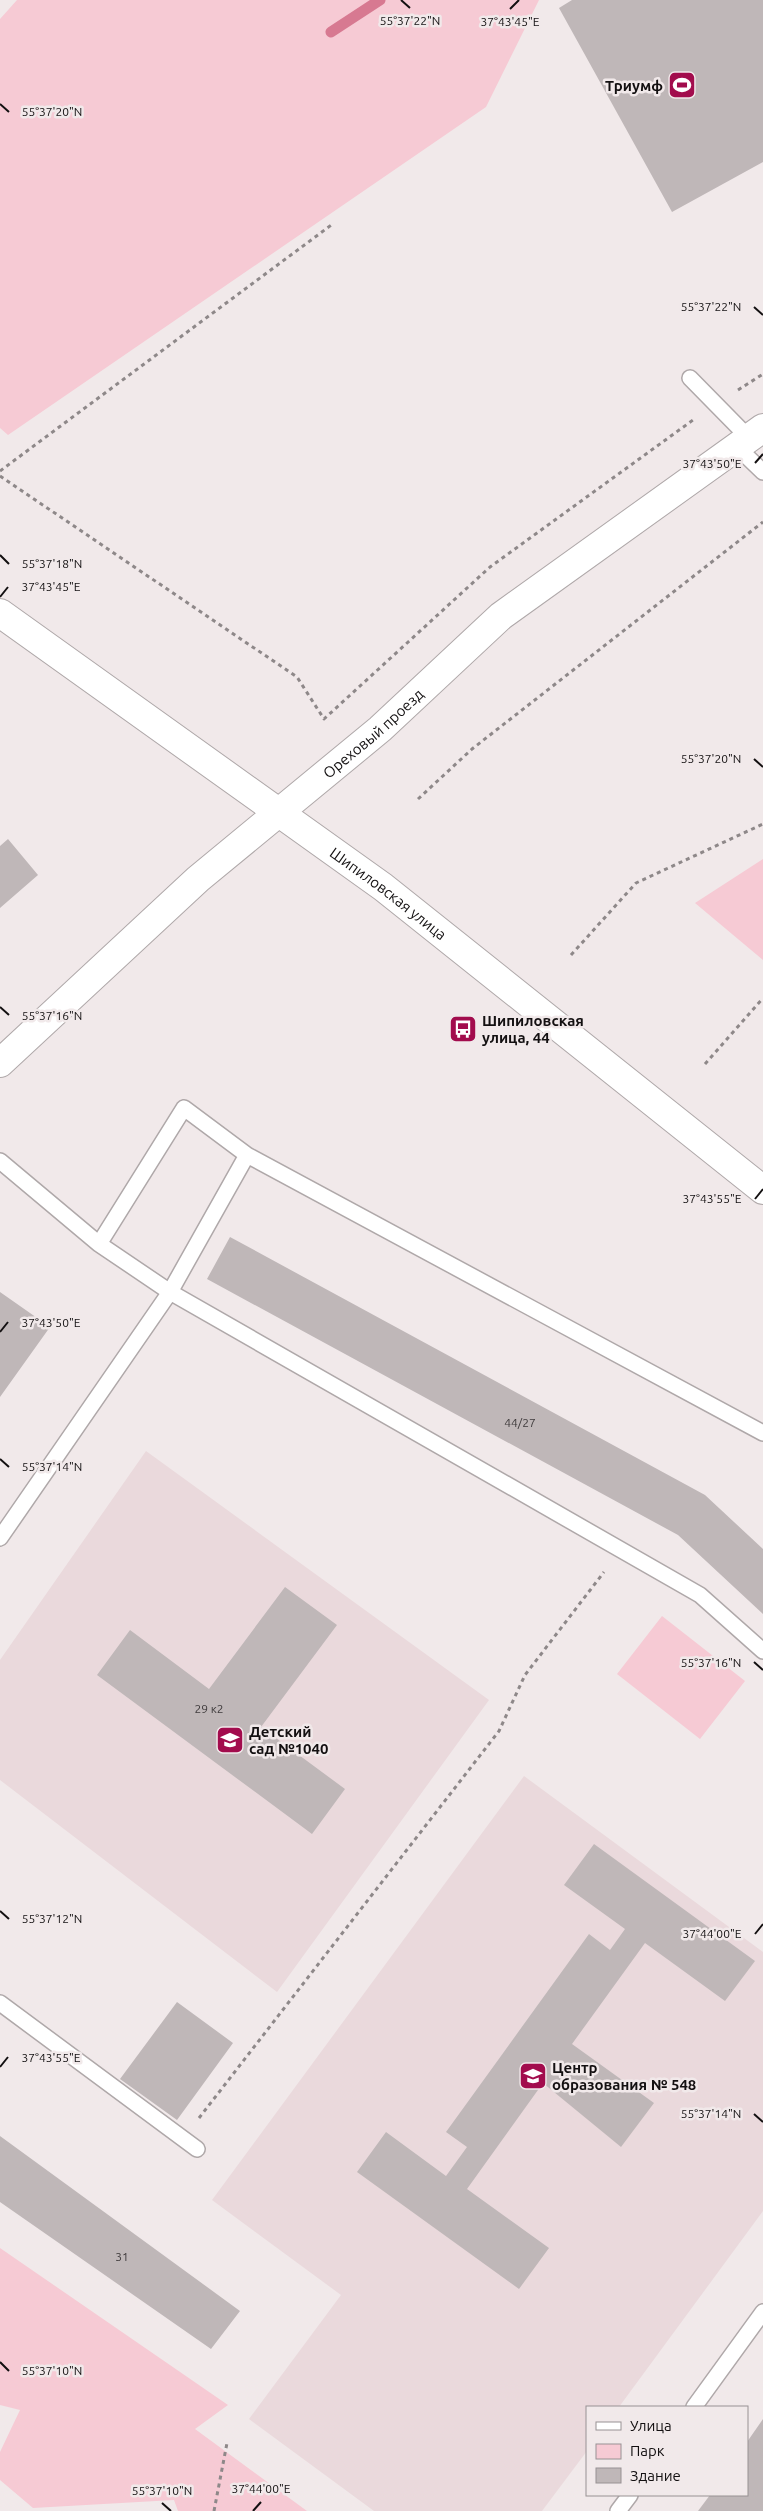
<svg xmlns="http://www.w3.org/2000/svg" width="763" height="2511" font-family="Ubuntu,sans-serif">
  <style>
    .built { fill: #ead9dc }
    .green { fill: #f6cad4 }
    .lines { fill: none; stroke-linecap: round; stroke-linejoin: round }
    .stream { stroke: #d77991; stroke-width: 11 }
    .building { fill: #bfb7b8 }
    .lane-casing { stroke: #afa8a9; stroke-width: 18 }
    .secondary-casing { stroke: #afa8a9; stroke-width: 30 }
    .path { stroke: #8e8889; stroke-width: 3; stroke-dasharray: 4 4; stroke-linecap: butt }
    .lane { stroke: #fff; stroke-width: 15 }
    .secondary { stroke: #fff; stroke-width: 28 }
    .ticks { fill: none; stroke: #131011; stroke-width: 2 }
    .labels { text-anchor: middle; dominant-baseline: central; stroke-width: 5; stroke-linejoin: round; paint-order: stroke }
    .number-label { font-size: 12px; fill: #3e3a3b }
    .poi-label { font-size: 15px; font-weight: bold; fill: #131011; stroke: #f1e9ea; text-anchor: start }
    .street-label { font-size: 15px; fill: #131011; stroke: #f1e9ea }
    .ticks-label { font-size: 12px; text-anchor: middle; fill: #131011; stroke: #f1e9ea; stroke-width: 5; stroke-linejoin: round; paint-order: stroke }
  </style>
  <rect width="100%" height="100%" fill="#f1e9ea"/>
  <path class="built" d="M146,1451L489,1700L277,1992L0,1780V1660Z
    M524,1776L763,1952V2211L619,2407H587V2451L542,2511H374L249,2419L341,2295L212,2200Z"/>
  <path class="green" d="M17,0H539L486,107L8,435L0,428V19Z
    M763,859V960L695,903Z
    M662,1616L745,1681L700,1739L617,1674Z
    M0,2248L228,2405L195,2429L307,2511H178L174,2500L33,2508L0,2480V2452L20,2410L0,2405Z"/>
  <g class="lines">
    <path class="stream" d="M331,32L380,0"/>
  </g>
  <path class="building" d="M572,0H763V162L672,212L559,8Z
    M8,839L38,875L0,908V846Z
    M230,1237L705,1495L763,1549V1614L678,1535L207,1279Z
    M0,1292L50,1327L0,1397Z
    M285,1587L337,1625L261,1727L345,1789L312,1834L97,1675L130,1630L209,1689Z
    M594,1844L755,1961L725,2001L645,1943L572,2044L654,2103L621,2147L543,2083L467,2189L549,2248L519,2289L357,2172L386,2132L446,2176L467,2147L446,2132L589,1934L610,1950L625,1929L564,1885Z
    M177,2002L233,2043L177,2120L120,2079Z
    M0,2136L240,2311L211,2349L0,2202Z
    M763,2419V2511H698L710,2495H747V2442Z"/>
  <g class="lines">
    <g class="lane-casing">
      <path id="lane" d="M690,378L748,437
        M736,446L763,472
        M247,1155L763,1433
        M0,1161L99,1244L170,1292L700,1595L763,1651
        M0,1538L170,1292L247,1155L184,1108L99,1244
        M0,2003L197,2149
        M694,2407L763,2312
        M618,2511L630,2495"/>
    </g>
    <g class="secondary-casing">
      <g id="secondary">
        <path id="s1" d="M0,613L383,887L763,1190"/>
        <path id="s2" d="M0,1063L198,879L380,729L501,616L763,428"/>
      </g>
    </g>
    <path class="path" d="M738,390L763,374
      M0,471L334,223
      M0,476L297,677L324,719L490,567L693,420
      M418,799L472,749L763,522
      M571,955L636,883L763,824
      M705,1064L763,998
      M199,2118L499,1731L525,1675L604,1572
      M214,2511L227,2443"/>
    <use href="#lane" class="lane"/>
    <use href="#secondary" class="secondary"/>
  </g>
  <path class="ticks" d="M401,0L410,8M510,9L519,0M0,104L9,112M754,307L763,315M755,463L763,454M0,555L9,564M0,597L8,587M754,759L763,767M0,1007L9,1015M755,1199L763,1189M0,1332L8,1322M0,1459L9,1467M754,1662L763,1670M0,1911L9,1919M755,1934L763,1924M0,2067L8,2057M754,2114L763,2122M0,2362L9,2371M162,2503L171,2511M253,2511L261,2502"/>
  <defs>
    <g id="stadium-square" transform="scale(1.4375)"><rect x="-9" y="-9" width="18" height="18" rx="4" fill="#a20c4d" stroke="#f1e9ea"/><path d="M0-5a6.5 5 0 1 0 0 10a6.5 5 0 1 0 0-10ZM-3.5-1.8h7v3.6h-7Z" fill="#fff"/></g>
    <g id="bus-square" transform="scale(1.4375)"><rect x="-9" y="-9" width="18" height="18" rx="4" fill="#a20c4d" stroke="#f1e9ea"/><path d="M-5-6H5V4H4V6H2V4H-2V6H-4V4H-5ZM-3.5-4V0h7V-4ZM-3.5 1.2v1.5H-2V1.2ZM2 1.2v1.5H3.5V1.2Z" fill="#fff"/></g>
    <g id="school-square" transform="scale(1.4375)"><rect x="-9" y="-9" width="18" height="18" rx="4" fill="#a20c4d" stroke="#f1e9ea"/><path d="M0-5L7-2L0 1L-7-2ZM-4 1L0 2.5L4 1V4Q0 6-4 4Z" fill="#fff"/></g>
  </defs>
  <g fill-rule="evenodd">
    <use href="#stadium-square" x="682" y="85"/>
    <use href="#bus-square" x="463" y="1029"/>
    <use href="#school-square" x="230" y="1740"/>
    <use href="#school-square" x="533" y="2076"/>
  </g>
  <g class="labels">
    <g class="number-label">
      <text x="520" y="1422">44/27</text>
      <text x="209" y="1708">29 к2</text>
      <text x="122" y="2256">31</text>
    </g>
    <g class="poi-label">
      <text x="663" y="85" text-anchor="end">Триумф</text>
      <text x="482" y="1020">Шипиловская<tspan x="482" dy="17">улица, 44</tspan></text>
      <text x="249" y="1731">Детский<tspan x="249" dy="17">сад №1040</tspan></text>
      <text x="552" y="2067">Центр<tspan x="552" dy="17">образования № 548</tspan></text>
    </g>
    <g class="street-label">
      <text stroke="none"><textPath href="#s2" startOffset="498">Ореховый проезд</textPath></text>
      <text stroke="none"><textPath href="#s1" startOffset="479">Шипиловская улица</textPath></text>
    </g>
  </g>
  <g class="ticks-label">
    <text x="410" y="25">55°37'22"N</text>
    <text x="510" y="26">37°43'45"E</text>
    <text x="52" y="116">55°37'20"N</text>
    <text x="711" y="311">55°37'22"N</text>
    <text x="712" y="468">37°43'50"E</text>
    <text x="52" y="568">55°37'18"N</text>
    <text x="51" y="591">37°43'45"E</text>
    <text x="711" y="763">55°37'20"N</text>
    <text x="52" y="1020">55°37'16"N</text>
    <text x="712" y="1203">37°43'55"E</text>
    <text x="51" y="1327">37°43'50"E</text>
    <text x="52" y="1471">55°37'14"N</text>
    <text x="711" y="1667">55°37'16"N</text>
    <text x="52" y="1923">55°37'12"N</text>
    <text x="712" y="1938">37°44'00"E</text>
    <text x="51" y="2062">37°43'55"E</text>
    <text x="711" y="2118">55°37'14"N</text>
    <text x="52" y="2375">55°37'10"N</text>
    <text x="261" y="2493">37°44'00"E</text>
    <text x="162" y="2495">55°37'10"N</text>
  </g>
  <rect x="586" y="2406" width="162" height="90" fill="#f1e9ea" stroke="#989293"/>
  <rect x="596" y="2422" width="25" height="8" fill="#ffffff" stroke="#989293"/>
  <text x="630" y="2431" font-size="15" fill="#131011">Улица</text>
  <rect x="596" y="2444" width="25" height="15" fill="#f6cad4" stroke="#989293"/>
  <text x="630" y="2456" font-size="15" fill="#131011">Парк</text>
  <rect x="596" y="2468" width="25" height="15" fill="#bfb7b8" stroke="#989293"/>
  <text x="630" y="2481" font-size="15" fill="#131011">Здание</text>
</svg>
